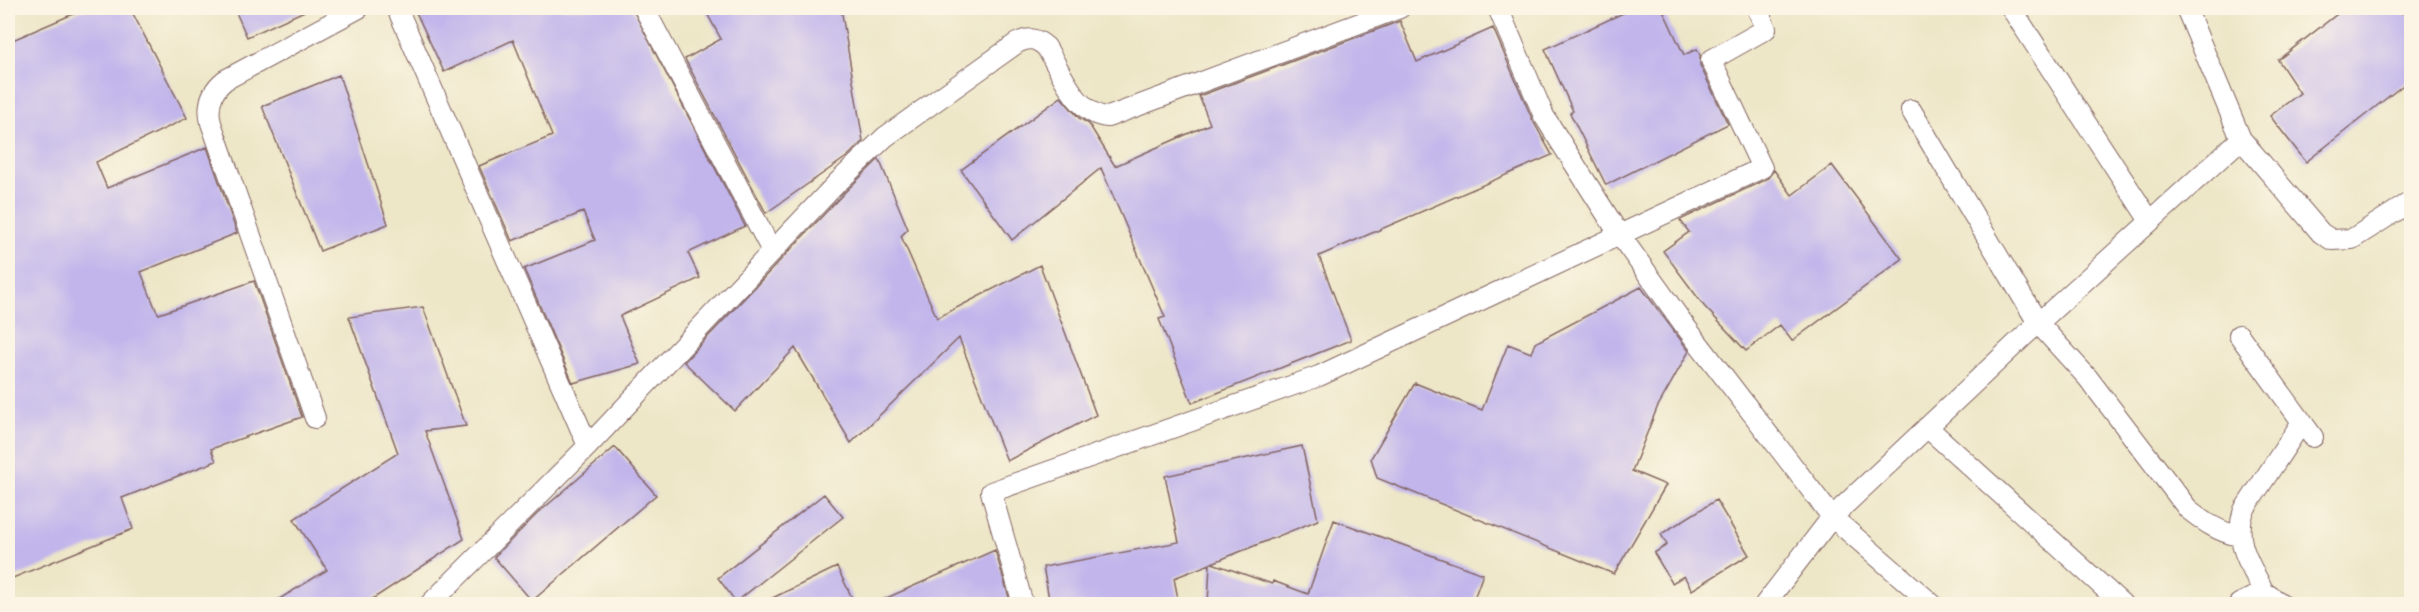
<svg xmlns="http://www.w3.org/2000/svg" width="2419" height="612" font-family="'Patrick Hand',sans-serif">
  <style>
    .building { fill: #c1b5eb }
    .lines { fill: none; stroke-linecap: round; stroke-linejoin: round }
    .minor-casing { stroke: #836562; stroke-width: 22 }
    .minor { stroke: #fff; stroke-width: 20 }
  </style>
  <rect width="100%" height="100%" fill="#fcf5e5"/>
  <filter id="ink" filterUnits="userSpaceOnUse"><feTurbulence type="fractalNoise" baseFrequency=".0167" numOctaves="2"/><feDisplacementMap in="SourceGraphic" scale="12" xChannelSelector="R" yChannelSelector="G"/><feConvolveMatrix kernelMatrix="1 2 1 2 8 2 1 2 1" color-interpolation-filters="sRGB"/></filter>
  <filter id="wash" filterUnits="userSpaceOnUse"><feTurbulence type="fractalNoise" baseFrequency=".008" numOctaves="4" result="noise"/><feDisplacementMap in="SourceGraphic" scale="24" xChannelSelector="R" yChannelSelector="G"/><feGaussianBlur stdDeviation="1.35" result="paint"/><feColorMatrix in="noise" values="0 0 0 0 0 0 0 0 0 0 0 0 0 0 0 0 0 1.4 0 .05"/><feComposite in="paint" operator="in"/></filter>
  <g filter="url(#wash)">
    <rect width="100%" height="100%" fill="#ede6c7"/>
    <g id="blocks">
      <path class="building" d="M87,8H130L187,118L96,162L107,188L207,147L237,233L141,272L156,310L159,314L254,281L302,417L211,449L216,461L122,498L133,529L8,580V42Z
        M234,8H311L247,37Z
        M414,8H632L745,226L688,253L700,278L620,316L640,364L573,383L524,269L595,240L583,212L512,241L479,166L552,136L513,40L444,72Z
        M704,8H841L863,141L848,156L766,213L685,59L721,39Z
        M1634,8H1662L1684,55L1697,49L1700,55V65L1728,124L1606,185L1570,113L1573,111L1545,49Z
        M2345,8H2389L2412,17V78L2306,162L2270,116L2300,93L2278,60Z
        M1400,21L1417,62L1493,28L1533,121L1552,155L1319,256L1351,340L1192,403L1159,319L1165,317L1101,168L1012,240L961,170L1061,97L1079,118L1089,124L1115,166L1210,124L1199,96Z
        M339,75L388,224L320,251L262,106Z
        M879,159L908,229L901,236L937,318L1040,265L1096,415L1007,461L959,338L851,443L795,348L735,411L684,362L845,192Z
        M1832,165L1902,259L1792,341L1780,325L1746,351L1704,306L1663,251L1689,232L1680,220L1767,179L1774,170L1792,195Z
        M1641,287L1689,351L1657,408L1632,471L1666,485L1614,574L1377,478L1371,458L1415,383L1482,410L1508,344L1531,353L1535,343Z
        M423,307L466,426L425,431L464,539L365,604H271L327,570L294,519L398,453L349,317Z
        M1302,446L1318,520L1212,563L1272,584L1273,581L1308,594L1334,520L1483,574L1472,604H1208L1210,564L1174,578L1179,604H1050L1043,567L1179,542L1165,476Z
        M615,447L656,495L532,601L494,557L537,514Z
        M824,494L843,517L736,602L718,578Z
        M1716,500L1749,555L1692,590L1684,576L1672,583L1654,553L1667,545L1661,534Z
        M995,550L1011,604H873Z
        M837,567L855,604H760Z"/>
    </g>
  </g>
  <g filter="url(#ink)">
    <use href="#blocks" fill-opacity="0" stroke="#836562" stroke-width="1.5"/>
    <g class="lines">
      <g class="minor-casing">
        <path id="minor" d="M397,8L588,446
          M644,8L772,251
          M1498,8L1544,116L1619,234L1685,326L1832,517L1932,604
          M2011,8L2150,221
          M1911,110L2038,323L2088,378L2188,509C2205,522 2218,532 2239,536
          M2241,139L2321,233L2332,240L2352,239L2412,201
          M2239,335L2313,437
          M315,418L211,123C207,106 211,91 225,80L359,8
          M1927,427L2122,604
          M2264,592C2250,564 2233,542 2244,510L2302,422
          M430,604L588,446L836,184L885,137L1017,43C1029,37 1036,38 1046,47C1061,71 1077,116 1108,117L1400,8
          M1023,604L991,492L1319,376L1762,168L1711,60L1766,29L1757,8
          M1765,604L1832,517L2024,336L2241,139L2186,8
          M2239,604L2264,592L2282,604"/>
      </g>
      <use href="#minor" class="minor"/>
    </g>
  </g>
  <rect width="2419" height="612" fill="none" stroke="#fcf5e5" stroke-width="30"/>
</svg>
